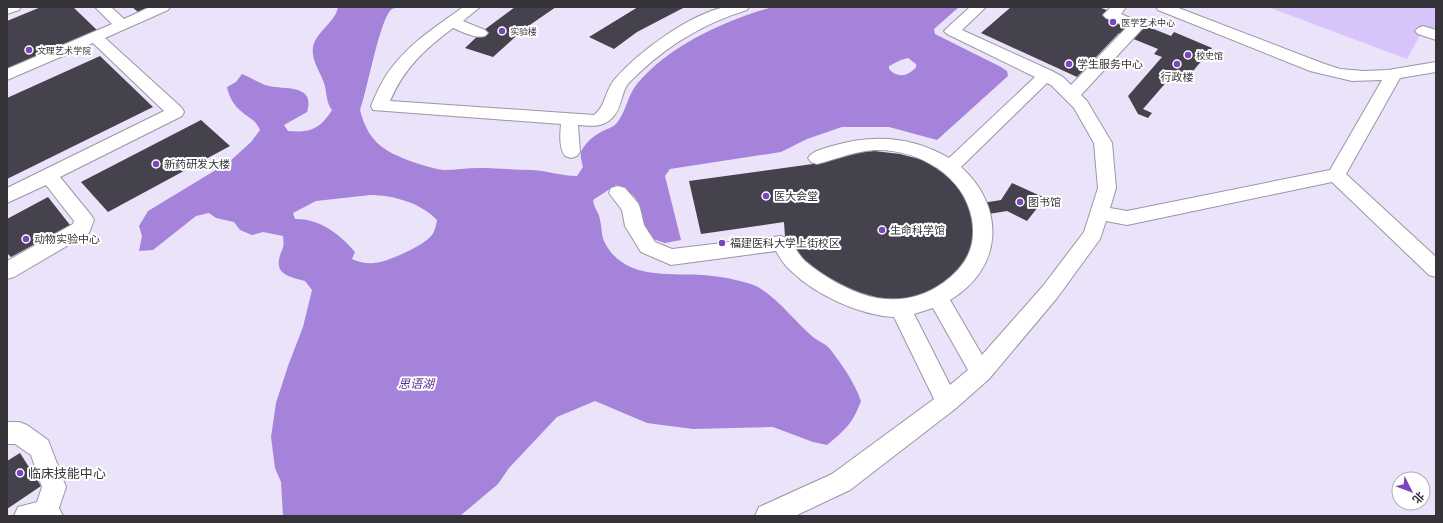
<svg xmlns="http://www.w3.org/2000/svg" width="1443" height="523" font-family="'Titillium Web','Noto Sans SC',sans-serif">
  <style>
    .built { fill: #eae3f9; fill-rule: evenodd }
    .green { fill: #d7c4fb }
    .water { fill: #a583db; fill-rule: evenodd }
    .building { fill: #45414d }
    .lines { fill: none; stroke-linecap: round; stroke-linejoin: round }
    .minor-casing { stroke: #9a96a3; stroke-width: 2 }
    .minor { fill: #fff; fill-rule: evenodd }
    .poi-dot { fill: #7a45bd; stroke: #fff; stroke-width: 1.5 }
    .labels { text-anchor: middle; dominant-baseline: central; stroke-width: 4; stroke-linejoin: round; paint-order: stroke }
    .far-poi-label { font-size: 9px; fill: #363439; stroke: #fff; text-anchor: start }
    .poi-label { font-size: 11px; fill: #363439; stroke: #fff; text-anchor: start }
    .water-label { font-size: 12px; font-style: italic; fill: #5e3096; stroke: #fff }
    .near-poi-label { font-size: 13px; fill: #363439; stroke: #fff; text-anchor: start }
  </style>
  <rect width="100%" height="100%" fill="#f2edfb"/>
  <path class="built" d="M7,7H1436V516H7ZM1399,479H1423V503H1399Z"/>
  <path class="green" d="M1268,7H1436V32L1424,28L1407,59Z"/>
  <path class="water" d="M338,7H398C396,8 394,8 392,9C380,17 367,92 360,110C369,145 387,153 419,164C427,166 435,169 443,170C455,170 467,168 480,168C497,168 514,170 532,170C547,171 562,176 577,176L583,167C582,163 580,156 581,152C585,142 596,134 605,130C609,128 613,127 616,124C626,113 627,96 637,84C668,46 727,19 773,7H959L934,29L935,34L1001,67L1007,71L1008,76L937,140L889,127H842L807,139L781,152L670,169L665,176L681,240L665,243L650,238C643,226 642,207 635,197C631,192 621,188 616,185L593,200C594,209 599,212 600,220C602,227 601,237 605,243C624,280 670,273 703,275C719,276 735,279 751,284C772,291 795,322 813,337C818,341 826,344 830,349C842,365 854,381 861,401C853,423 845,430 827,445L813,442L773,427L693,429L647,423L595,401L557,417L509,468L498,484L460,516H283L281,482L275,468L271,437L276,403L288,366L303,327L312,290L305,281C295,278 276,276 279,260C281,248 285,251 283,236L263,232L252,235L240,230L234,222L216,218L209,213L196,216L153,250L139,251L142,236L139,226L148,211L229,162L251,142L260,130C254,118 251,120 242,112C234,106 229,97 227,87L236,82L242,74C250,77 257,82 265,85C282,91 316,82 307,112L284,125L288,131C310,133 320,129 332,110C326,103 327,92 324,83C321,74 314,64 313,54C310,34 335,25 338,7ZM908,58L916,64V67C908,77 897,78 889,69V66L901,60ZM370,195C393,195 421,203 437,220C436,225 435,231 432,235C425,245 386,263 374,263C366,264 359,262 352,259L355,252C341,235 319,218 295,219L293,213L316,201Z"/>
  <path class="building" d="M41,7H73L98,31L7,70V21Z
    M132,7H150L138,12Z
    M515,7H556L524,29L493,57L465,48L484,30Z
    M638,7H685L637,32L614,49L589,37Z
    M1011,7H1099L1171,36L1174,32L1212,48L1189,76L1176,71L1143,109L1152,113L1148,118L1138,114L1128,96L1162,57L1154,54L1158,49L1119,33L1077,77L981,33Z
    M100,56L153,107L7,179V98Z
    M201,120L230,146L108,212L81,182Z
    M874,151L900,154L923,160L942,171L957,185L970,205L1001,200L1012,183L1045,198L1027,221L1007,211L976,216L979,235L956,278L912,303L851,295L795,256L785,237L784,222L701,234L689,181L827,162L844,154Z
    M48,197L70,225L11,257L7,253V219Z
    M20,453L41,486L7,509V461Z"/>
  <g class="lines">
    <g class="minor-casing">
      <path id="minor" d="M7,7H21L19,10L7,14Z
        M95,7H111L124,19L150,7H170L168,10L105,38L182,108L184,112L182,116L60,177L91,215L94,220L89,233L14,277L7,279V261L73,224L74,221L46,185L7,203V188L164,111L93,43L7,80V69L112,24Z
        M463,7H480L463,21L485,30L488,33L485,36C475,39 463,32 453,28C425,49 404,68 390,101L594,115C606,106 605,90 615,79C638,52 690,14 725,7C733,6 742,7 749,7L747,10C707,22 671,43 640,72C636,76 631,80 627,85C621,95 621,110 612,118C602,128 591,126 578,125L580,152L577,156L571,158L565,156C559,147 560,135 561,124L373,110L371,106C377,92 383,78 393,66C412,41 439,25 463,7Z
        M970,7H986L962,30L1052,71L1063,77L1071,85L1127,27L1106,18L1103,15L1111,7H1126L1121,14L1142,23L1145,26L1142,29L1081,95L1087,101L1112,143L1116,188L1110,208L1127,211L1330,170L1382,80L1352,81L1310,71L1158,10L1156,7H1176L1322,63L1340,69L1364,71L1388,70L1436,62V72L1400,78L1346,174L1436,257V277L1429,275L1332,182L1127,225L1106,221L1100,239L1057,298L989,379L955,409L850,490L795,516H755L759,507L832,474L934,399L894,317C859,315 816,295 791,271C785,266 780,258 776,251L671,265L641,252L625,226L622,210L609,193L611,188L618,186L625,188L638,203L640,208L644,225L655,242L672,249L781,236C793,239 796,253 805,261C825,278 852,293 877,298C901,302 923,297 943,283C965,267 977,248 972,219C964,175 918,149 875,150C855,151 837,159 817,164L811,162L808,158C813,150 824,149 832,146C872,134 912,136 949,158L1035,77L947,34L944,31L947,28ZM1047,83L1051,85L1074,108L1094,143L1098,188L1084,232L1043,286L982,355L950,300C1003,269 1006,207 961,167ZM933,308L968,370L950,385L914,314Z
        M1423,26L1436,30V40L1418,34L1415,31L1418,28Z
        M7,422H19L27,425L48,440L66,487L59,508L63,516H14L18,507L37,502L42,487L31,455L15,444H7Z"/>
    </g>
    <use href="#minor" class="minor"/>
  </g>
  <g class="poi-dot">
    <circle cx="1113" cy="22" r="4"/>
    <circle cx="502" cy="31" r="4"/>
    <circle cx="29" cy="50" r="4"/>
    <circle cx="1188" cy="55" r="4"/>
    <circle cx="1069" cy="64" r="4"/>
    <circle cx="1177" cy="64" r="4"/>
    <circle cx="156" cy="164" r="4"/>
    <circle cx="766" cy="196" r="4"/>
    <circle cx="1020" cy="202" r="4"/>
    <circle cx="882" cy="230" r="4"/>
    <circle cx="26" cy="239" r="4"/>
    <circle cx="722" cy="243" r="4"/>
    <circle cx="20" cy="473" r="4"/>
  </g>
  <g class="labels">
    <g class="far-poi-label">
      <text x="1121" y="22">医学艺术中心</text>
      <text x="510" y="31">实验楼</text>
      <text x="37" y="50">文理艺术学院</text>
      <text x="1196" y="55">校史馆</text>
    </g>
    <g class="poi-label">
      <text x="1077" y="64">学生服务中心</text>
      <text x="1177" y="77" text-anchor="middle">行政楼</text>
      <text x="164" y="164">新药研发大楼</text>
      <text x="774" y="196">医大会堂</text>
      <text x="1028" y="202">图书馆</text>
      <text x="890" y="230">生命科学馆</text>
      <text x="34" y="239">动物实验中心</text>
      <text x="730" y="243">福建医科大学上街校区</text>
    </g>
    <g class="water-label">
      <text x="416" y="383">思语湖</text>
    </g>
    <g class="near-poi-label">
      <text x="28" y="473">临床技能中心</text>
    </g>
  </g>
  <rect width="1443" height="523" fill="none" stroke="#363439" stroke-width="16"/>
  <g transform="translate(1411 491) rotate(132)"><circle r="19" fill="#ffffff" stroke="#afaeb0"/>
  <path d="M0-3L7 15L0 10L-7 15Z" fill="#7a45bd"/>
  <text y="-6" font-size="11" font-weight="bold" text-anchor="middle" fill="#363439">北</text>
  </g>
</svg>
